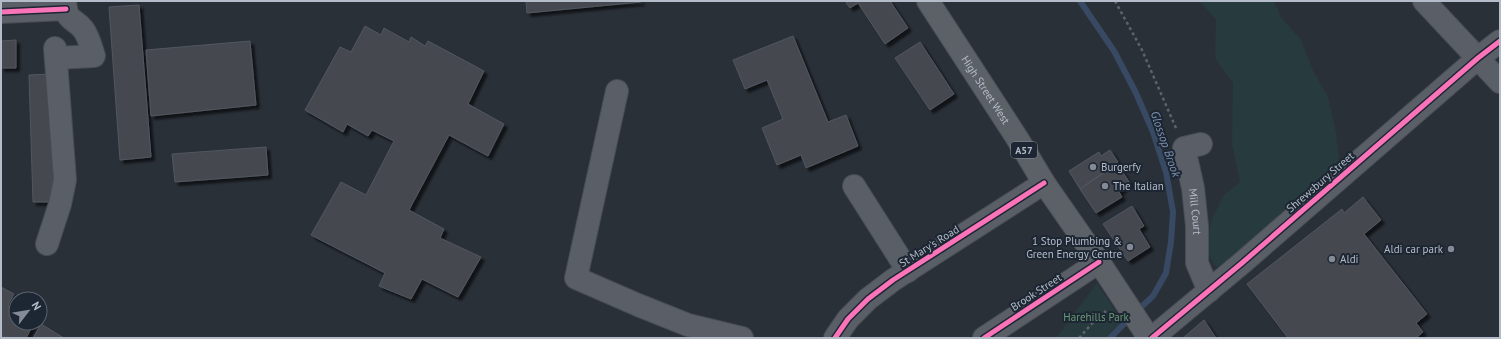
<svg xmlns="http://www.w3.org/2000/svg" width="1501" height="339" font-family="'PT Sans',sans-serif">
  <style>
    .green { fill: #273a3e }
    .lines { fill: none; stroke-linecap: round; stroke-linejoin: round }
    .stream { stroke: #384963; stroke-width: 6 }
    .building { fill: #444950; stroke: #52575f; filter: url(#shadow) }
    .minor-casing { stroke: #484c53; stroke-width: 24 }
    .major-casing { stroke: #484c55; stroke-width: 24 }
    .path { stroke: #5d636a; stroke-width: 2.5; stroke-dasharray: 3 3; stroke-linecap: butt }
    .minor { stroke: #5a5e66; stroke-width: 22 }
    .major { stroke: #5c6168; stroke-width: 22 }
    .cycleway-casing { stroke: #1d2633; stroke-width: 8 }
    .cycleway { stroke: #fb73b8; stroke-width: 5 }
    .poi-dot { fill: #848b96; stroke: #1d2633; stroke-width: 1.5 }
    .labels { text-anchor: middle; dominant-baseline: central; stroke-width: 4; stroke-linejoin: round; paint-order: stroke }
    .shield { fill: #1d2633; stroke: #878f9c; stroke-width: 1 }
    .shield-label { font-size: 10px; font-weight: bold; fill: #b4bcc9 }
    .street-label { font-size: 11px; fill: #b4bcc9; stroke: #1d2633 }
    .poi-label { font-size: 11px; fill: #b4bcc9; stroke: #1d2633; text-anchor: start }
    .park-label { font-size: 11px; fill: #6b9a76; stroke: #1d2633 }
    .water-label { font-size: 12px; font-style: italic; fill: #7c92b1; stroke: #1d2633 }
  </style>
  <defs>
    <filter id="shadow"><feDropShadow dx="3.5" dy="3.5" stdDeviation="1" flood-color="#0009"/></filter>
  </defs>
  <rect width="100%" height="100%" fill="#2a3038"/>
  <path class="green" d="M1199,1H1274L1281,17L1301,40L1314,73L1328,97L1336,132L1339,161L1320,181L1292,201L1283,216L1250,240L1235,263L1216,267L1204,249L1212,219L1224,195L1240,182L1232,144L1233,83L1215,58L1216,19Z
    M1097,283L1124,324L1111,338H1056Z"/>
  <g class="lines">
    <path class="stream" d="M1080,1L1114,51L1135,91L1153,132L1166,172L1173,212L1171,242L1166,273L1153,296L1137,311
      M1110,338L1130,318"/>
  </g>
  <path class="building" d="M526,1H641V2L527,13Z
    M845,1H890L908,28L885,44L858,3L850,8Z
    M139,5L151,157L120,160L109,7Z
    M365,26L381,35L384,28L409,42L411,37L425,46L428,41L484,71L468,104L504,124L488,156L449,135L409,210L444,229L440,238L481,257L458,297L422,279L411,299L379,286L385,273L311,235L341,182L366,195L394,141L372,130L368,136L347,124L343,132L305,110L340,47L351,52Z
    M793,36L828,122L846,115L858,146L806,168L801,155L777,165L762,128L783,119L767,80L745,89L733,60Z
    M16,40V68H1V41Z
    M250,41L256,105L151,116L146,50Z
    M920,42L954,94L930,110L895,58Z
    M51,74L55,202H33L29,75Z
    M266,147L268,175L175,182L172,154Z
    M1110,150L1118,162L1080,189L1069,171L1099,152L1101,156Z
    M1117,164L1130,183L1119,192L1122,197L1096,213L1080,189Z
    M1363,197L1381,220L1364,234L1427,314L1416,323L1423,332L1416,338H1288L1247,284L1342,209L1344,213Z
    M1132,206L1144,226L1139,229L1150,247L1128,261L1103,224Z
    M1,287L14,294L8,305L16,310V323H34L26,338L1,337Z
    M1204,320L1216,338H1183Z
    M41,324L64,338H33Z"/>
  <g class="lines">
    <g class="minor-casing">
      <g id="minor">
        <path d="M1424,1L1500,82"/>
        <path d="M1,12L66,9"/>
        <path d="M56,58L94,56C91,47 89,37 83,29C72,16 67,23 65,1"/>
        <path d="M617,91L576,278L638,305L688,325L742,338"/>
        <path id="s1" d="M1201,144L1184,148L1193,188L1197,226V263L1209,291"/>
        <path d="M854,186L908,271"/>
        <path d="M47,244L60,204L65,180L55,48"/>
        <path d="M835,338L848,319L868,299L893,280L1044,183"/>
        <path d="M984,338L1099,262"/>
        <path d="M1152,338L1242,263L1478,58L1500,41"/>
      </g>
    </g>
    <g class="major-casing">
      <g id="major">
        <path id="s2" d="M928,1L1017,138L1044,183L1099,262L1149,338"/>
      </g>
    </g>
    <path class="path" d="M1115,1L1142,50L1176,128
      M1079,338L1096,319L1106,311"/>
    <use href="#minor" class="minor"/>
    <use href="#major" class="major"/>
    <g class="cycleway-casing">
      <path id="cycleway" d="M1,12L66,9
        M835,338L848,319L868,299L893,280L1044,183
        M984,338L1099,262
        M1152,338L1242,263L1478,58L1500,41"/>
    </g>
    <use href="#cycleway" class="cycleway"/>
  </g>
  <g class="poi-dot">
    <circle cx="1093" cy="167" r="4"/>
    <circle cx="1105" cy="186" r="4"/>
    <circle cx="1130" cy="247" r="4"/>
    <circle cx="1451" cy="249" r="4"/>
    <circle cx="1332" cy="259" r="4"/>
  </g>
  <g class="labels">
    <rect class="shield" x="1011" y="142" width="26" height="16" rx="3"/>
    <g class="shield-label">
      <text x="1024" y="150">A57</text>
    </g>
    <g class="street-label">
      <text stroke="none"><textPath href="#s2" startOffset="106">High Street West</textPath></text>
      <text transform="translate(1320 182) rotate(-41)">Shrewsbury Street</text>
      <text stroke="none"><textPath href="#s1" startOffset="82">Mill Court</textPath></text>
      <text transform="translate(929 246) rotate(-32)">St Mary's Road</text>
      <text transform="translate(1036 292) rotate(-33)">Brook Street</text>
    </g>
    <g class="poi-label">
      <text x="1101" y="167">Burgerfy</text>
      <text x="1113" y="186">The Italian</text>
      <text x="1122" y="241" text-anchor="end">1 Stop Plumbing &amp;<tspan x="1122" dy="13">Green Energy Centre</tspan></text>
      <text x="1443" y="249" text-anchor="end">Aldi car park</text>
      <text x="1340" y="259">Aldi</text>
    </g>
    <g class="park-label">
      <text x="1096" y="317">Harehills Park</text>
    </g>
    <g class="water-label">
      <text transform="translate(1166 144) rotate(71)">Glossop Brook</text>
    </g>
  </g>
  <rect width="1501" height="339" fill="none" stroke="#b4bcc9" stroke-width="4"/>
  <g transform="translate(28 311) rotate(59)"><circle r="19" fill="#1d2633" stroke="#59626f"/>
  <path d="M0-3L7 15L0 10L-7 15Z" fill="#848b96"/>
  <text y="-6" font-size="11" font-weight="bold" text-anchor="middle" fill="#b4bcc9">N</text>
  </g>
</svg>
